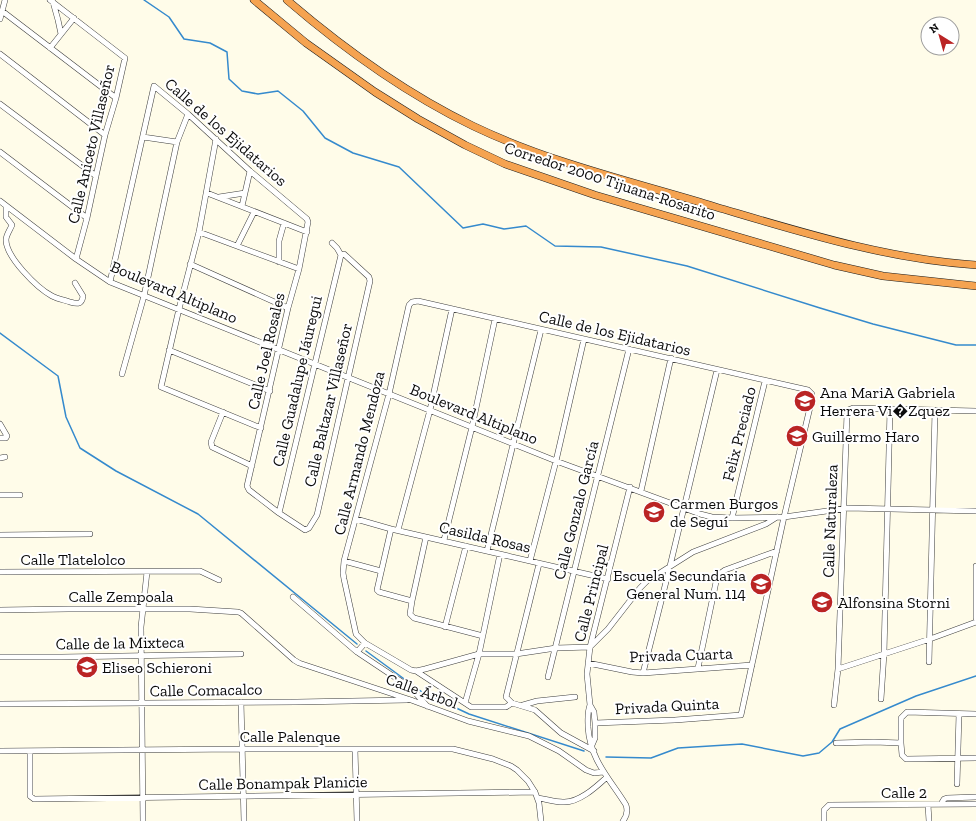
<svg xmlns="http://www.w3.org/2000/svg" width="976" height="821" font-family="'Zilla Slab',serif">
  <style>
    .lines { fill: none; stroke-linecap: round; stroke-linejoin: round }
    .stream { stroke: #358acd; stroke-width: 1.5 }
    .minor-casing { stroke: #3e3e3e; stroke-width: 6 }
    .highway-casing { stroke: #1c1c1c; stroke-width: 8 }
    .minor { stroke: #fff; stroke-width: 5 }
    .highway { stroke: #f5a351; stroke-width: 7 }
    .labels { text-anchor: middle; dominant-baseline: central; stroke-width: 4; stroke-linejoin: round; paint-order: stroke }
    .street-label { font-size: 16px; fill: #0b0b0b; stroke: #fff }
    .poi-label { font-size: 16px; fill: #0b0b0b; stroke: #fff; text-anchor: start }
  </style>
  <rect width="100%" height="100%" fill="#fffce9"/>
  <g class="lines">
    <path class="stream" d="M144,0L169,17L184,39L210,43L227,52L229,79L242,91L258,94L278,91L303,111L325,138L353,153L399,167L463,228L483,224L504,229L526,226L555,246L601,247L687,266L820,308L873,324L956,345H976
      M0,333L58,376L66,417L80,448L116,471L198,514L357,644
      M366,651L422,692L469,714L584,751
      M606,757L651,758L678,748L742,744L803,756L819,753L832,742L840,729L916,696L976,676"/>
    <g class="minor-casing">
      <path id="minor" d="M50,0L125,58L116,98L105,135L96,176L87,218L76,259
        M53,2L58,20L61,34
        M2,11L116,98
        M0,19L5,0
        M50,48L74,18
        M0,54L105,135
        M0,104L96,176
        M143,137L177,142
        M216,139L199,232L179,309L161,387L261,428
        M0,152L87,218
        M207,193L307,232
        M219,197L245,193
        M0,201L76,259L110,282L556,461L700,514L712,517L732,518L784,517L848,508L976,511
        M242,206L250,171
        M6,207V217L12,225C10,230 6,235 6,240C6,257 37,288 52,296C58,299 64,300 70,302C77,304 82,305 83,296L75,283
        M199,232L299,269
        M332,243L337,248L341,255
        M237,246L254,212
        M279,262V241L284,223
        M190,264L288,308
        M110,282L154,86L188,114L250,171L307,219L308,222L299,269L288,308L247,486L249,490L279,513L305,530L309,528L317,515L370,281L369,277L344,254L341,255
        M169,350L270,391
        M122,374L144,296L177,142L188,114
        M223,412L211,442L212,447L252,466
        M0,424L7,436L6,438H0
        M0,458L5,457
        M641,491L671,358
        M0,495H20
        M279,513L341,255
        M732,518L765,381
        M356,519L391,529L608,579
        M391,529L377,590L379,592L412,601
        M398,530L430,410L452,309
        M0,535L90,534
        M426,537L412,601L410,614L414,618L483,636
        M444,540L472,427L495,319
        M487,551L541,330
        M344,561L381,571
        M530,561L556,461L584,339
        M539,564L506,697L512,703L535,710L561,733L594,751
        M976,566V618
        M0,572L200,571L219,580
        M293,597L357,652L411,688L427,706
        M0,610L68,609H190L238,612L241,613L294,660L299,663L411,700L468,721L529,736L559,751L586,770L594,773L603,772
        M445,627L466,546
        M357,652L365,643
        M0,657H62L241,654
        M929,662L935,410
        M588,663L632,672L643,673L752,665
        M698,668L716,582L718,575L725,570L777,551
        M838,669L930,639L976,622
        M416,671L471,707H506L512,703
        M643,673L670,566L717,370
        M548,677L629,349
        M881,699L884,653L890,409
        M241,702L244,821
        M465,703L479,654L500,554
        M0,704L297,702L407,700
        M523,705L537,701L575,697
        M590,705C587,713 588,719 588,727C590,760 610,779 626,805C628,811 627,816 623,821
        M834,705L838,669L847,413L848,410L853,408L976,411
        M595,723L675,720L741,715L784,517L812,399V394L808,390L418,301L412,302L409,305L389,394L344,561L343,573L344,579L356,634L365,643L411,670L416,671L425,669L479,654H516L556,648L590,647L608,629L640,588L647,581L693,552L766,524L777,517
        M836,743L874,742L901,743L902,755L906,759L976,758
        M901,743V718L907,712L976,714
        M592,745L595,738V723L594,712L590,705L587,674L590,647L630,487
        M355,749L357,821
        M0,751L242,749H453L493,759L511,766L517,770L528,781L535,792L539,803L541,821
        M30,751V796L34,799L535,792
        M957,784L959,714
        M538,798C546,799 554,802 563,802C579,803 596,787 607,777
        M941,804L944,799L947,798L976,797
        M928,805L929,821
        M143,821L141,627L147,572
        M824,821V810L829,805L976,804"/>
    </g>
    <g class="highway-casing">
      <path id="highway" d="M254,0L306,43L375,92L418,119L465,145L505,164L595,195L834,265L883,276L976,286
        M287,0C344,49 405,93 473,126C550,163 634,182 716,207C801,232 886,259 976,265"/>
    </g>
    <use href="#minor" class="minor"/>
    <use href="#highway" class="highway"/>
  </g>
  <defs>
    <g id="school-disc" transform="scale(1.15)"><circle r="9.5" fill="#ba2424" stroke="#fff"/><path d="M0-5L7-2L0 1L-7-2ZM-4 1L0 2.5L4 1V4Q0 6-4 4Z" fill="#fff"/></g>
  </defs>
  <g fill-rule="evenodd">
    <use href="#school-disc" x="805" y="401"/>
    <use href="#school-disc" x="797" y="436"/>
    <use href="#school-disc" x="654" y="512"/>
    <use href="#school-disc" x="761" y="584"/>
    <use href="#school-disc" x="822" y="602"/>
    <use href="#school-disc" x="87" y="667"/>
  </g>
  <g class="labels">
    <g class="street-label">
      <text transform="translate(226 132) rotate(41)">Calle de los Ejidatarios</text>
      <text transform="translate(91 144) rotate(-77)">Calle Aniceto Villaseñor</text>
      <text transform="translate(610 181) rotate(18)">Corredor 2000 Tijuana-Rosarito</text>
      <text transform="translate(174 292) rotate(23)">Boulevard Altiplano</text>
      <text transform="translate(615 333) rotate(13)">Calle de los Ejidatarios</text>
      <text transform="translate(266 351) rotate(-77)">Calle Joel Rosales</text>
      <text transform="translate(297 381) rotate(-77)">Calle Guadalupe Jáuregui</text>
      <text transform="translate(328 405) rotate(-77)">Calle Baltazar Villaseñor</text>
      <text transform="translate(474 414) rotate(22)">Boulevard Altiplano</text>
      <text transform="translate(739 434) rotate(-76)">Felix Preciado</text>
      <text transform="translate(359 453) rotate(-76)">Calle Armando Mendoza</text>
      <text transform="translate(576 510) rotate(-76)">Calle Gonzalo García</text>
      <text transform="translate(830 521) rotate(-88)">Calle Naturaleza</text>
      <text transform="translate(485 537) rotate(13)">Casilda Rosas</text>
      <text x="73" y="559">Calle Tlatelolco</text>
      <text transform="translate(591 593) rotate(-76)">Calle Principal</text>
      <text x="121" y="596">Calle Zempoala</text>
      <text transform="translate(120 643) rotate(-1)">Calle de la Mixteca</text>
      <text transform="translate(681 655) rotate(-2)">Privada Cuarta</text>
      <text transform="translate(206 690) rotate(-1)">Calle Comacalco</text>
      <text transform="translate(422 691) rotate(20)">Calle Árbol</text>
      <text transform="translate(667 706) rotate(-3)">Privada Quinta</text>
      <text x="290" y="736">Calle Palenque</text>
      <text transform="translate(283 783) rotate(-1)">Calle Bonampak Planicie</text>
      <text x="904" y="792">Calle 2</text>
    </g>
    <g class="poi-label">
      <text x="820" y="392">Ana MariA Gabriela<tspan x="820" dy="18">Herrera Vi�Zquez</tspan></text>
      <text x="812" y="436">Guillermo Haro</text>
      <text x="670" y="503">Carmen Burgos<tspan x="670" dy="18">de Seguí</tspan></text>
      <text x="746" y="575" text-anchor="end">Escuela Secundaria<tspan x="746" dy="18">General Num. 114</tspan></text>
      <text x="838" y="602">Alfonsina Storni</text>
      <text x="102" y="667">Eliseo Schieroni</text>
    </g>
  </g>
  <g transform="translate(940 36) rotate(323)"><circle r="19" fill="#ffffff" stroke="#9d9d9d"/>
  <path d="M0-3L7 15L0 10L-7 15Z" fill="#ba2424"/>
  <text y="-6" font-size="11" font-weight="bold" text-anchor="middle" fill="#0b0b0b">N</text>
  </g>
</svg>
